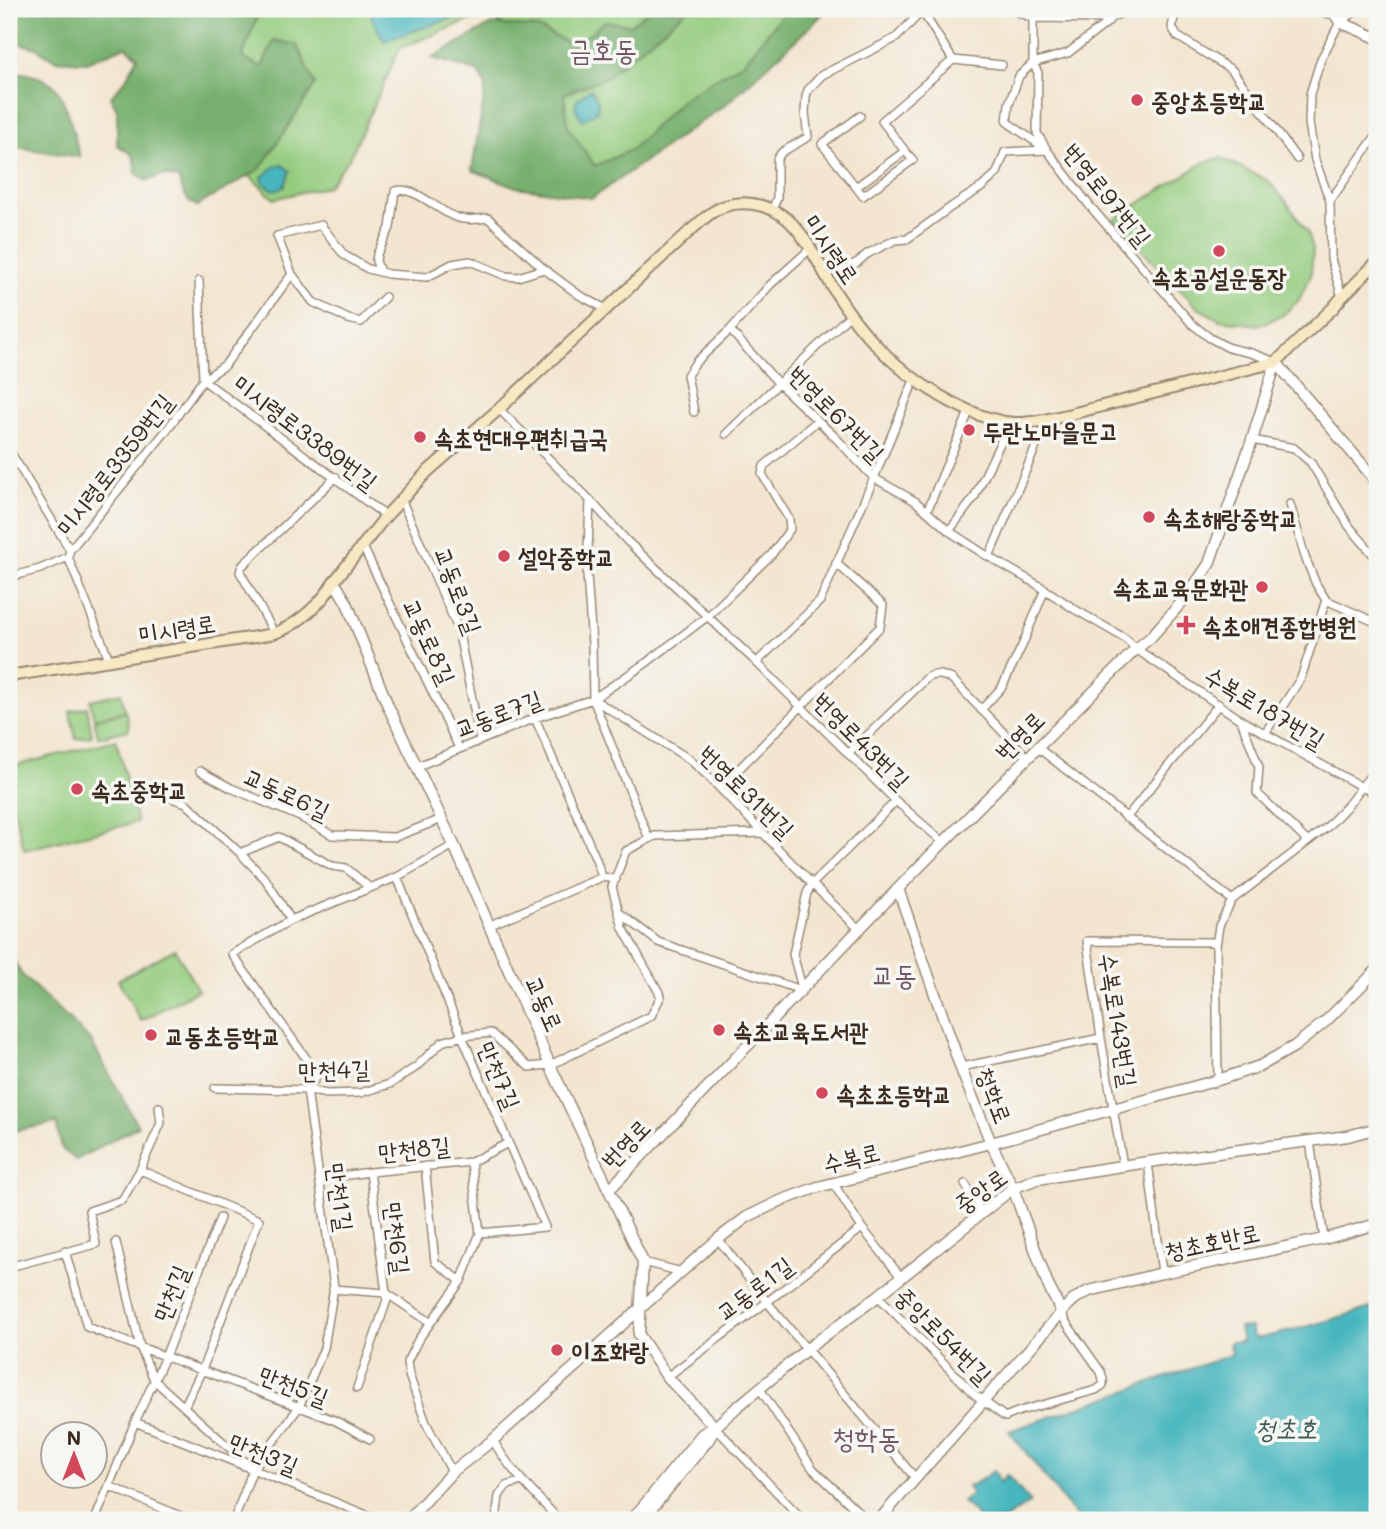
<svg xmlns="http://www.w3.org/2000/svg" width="1386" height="1529" font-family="Mali,'Poor Story',sans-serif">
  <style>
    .green { fill: #94cc7f; stroke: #687b4e; stroke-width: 2 }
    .forest { fill: #77b06e; stroke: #596d46; stroke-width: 2 }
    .water { fill: #47b6be; stroke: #41706e; stroke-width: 2 }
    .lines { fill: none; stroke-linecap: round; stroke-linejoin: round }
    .minor-casing { stroke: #978876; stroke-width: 10 }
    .tertiary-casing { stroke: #978876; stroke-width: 13 }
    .secondary-casing { stroke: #978876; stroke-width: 14 }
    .minor { stroke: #fff; stroke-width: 7 }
    .tertiary { stroke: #fff; stroke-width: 10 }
    .secondary { stroke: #f8e8c3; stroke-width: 10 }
    .poi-dot { fill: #d1495b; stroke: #f6f6f2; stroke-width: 2.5 }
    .labels { text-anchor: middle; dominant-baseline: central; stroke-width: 7; stroke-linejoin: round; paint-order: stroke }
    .poi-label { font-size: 24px; font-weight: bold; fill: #3b2a1e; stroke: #f6f6f2; text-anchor: start }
    .street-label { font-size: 24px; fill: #3b2a1e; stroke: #f6f6f2 }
    .water-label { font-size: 26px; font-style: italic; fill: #3f5b56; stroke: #f6f6f2 }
    .quarter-label { font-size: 28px; fill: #705565; stroke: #f6f6f2 }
  </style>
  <rect width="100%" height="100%" fill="#f6f6f2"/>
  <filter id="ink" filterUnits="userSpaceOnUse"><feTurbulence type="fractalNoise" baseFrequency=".0143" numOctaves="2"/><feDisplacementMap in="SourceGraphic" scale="14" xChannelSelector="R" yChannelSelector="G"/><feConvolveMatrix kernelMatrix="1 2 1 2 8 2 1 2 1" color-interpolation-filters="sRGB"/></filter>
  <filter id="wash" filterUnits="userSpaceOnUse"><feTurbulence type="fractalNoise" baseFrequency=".00686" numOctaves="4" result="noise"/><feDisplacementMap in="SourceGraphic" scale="28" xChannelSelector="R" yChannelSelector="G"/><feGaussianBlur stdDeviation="1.57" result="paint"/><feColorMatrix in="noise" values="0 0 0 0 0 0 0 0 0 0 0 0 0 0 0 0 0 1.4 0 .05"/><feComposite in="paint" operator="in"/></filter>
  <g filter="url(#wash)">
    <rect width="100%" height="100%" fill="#f3e5cf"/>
    <path class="green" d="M252,9H803L750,67L640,150L593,170L512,34L488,13L400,48L350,157L328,186L274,199L241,168L225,98Z
      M1221,158L1267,180L1286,201L1308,233L1313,248L1311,275L1299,300L1282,316L1259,325L1220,320L1198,308L1113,220L1205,162Z
      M121,693L125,711L94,718L90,700Z
      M87,707L92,736L76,739L70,711Z
      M126,712L129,730L98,737L94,719Z
      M116,740L137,822L24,850L9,788V767Z
      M175,949L198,990L141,1021L118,980Z"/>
    <path class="forest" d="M9,9H260L242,58L262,67L274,40L297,45L315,85L260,169L197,206C185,201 182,190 178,178L162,175L147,181L136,173L133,155L117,145V110L111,97L126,79L138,57L126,46L86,62L55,60L36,48L15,42L9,44Z
      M651,9H688L605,78L564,94L568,127L595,166L631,150L685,97L744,62L787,9H827L814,23L725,105L592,198L516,187L472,170L486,86L477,71L432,58L492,24L538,28L575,46L605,21L630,25Z
      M9,71C24,73 39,75 52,84C66,94 75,140 80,157L9,146Z
      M9,951L21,974L91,1041L138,1126L76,1160L62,1149L56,1123L9,1132Z"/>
    <path class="water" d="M374,9H453L455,17L384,41L371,17Z
      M591,89L598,101L597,111L583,120C569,103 575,100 591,89Z
      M281,164L290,171L284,187L274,190L264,184L262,177L274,167Z
      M1377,1306V1520H1079L1009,1431L1231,1355L1232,1353L1229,1345L1231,1342H1242L1239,1328L1251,1327L1253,1337H1256L1257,1339L1306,1327Z
      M994,1470L1000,1483L1007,1475L1030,1502L1004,1520H981L963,1502L972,1493L967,1486C977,1485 986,1476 994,1470Z"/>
  </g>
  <g filter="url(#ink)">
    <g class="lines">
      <g class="minor-casing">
        <path id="minor" d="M1010,9L1033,18L1109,19L1129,9
          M1113,9L1108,22L1068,53L1033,63L1019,76L1009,104L1007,122L1047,150L1089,205L1192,324L1210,338L1229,348L1251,353L1276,362
          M1176,9L1172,27L1177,36L1232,70L1297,159
          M922,11L953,60
          M860,116L822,144L856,187L905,151L882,121L953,60L1002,65
          M856,187L863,196L913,160L905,151
          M1330,201L1377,134
          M772,210L777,198V159L782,152L808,137L805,113L806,96L808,90L822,75L896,38L924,9
          M380,272L376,261L377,254L390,228L395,191C416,186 436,210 455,217C466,221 477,219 488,218L544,269
          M823,272L840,271L858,262L867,254L895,240L907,239L951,207L982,187L997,173L1005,152L1047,150L1037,133L1038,73L1033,63V18
          M292,274L277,236L321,225L344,255L368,269L388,274L427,277L452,264L470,261L506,276L518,277L544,269L579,295L606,309
          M199,281L203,380
          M1342,297L1331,259L1330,201L1315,160L1309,123L1310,94L1321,59L1340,22L1359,9
          M730,330L778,383L834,436L874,478L915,501L949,531L984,554L1038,585L1076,610L1126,639L1136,649L1241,720L1362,787L1377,793
          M203,380L386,516
          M499,409L590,500L627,541L754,660L896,801L943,842
          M694,412L687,375L696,362L730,330L770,285L810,249
          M726,434L851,314
          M9,435L11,453L70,550
          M1252,440L1294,448L1311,463L1349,526L1377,559
          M401,499L458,629L480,739
          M590,500L587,575L592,644L593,699L649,839
          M1290,504L1305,557L1316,584L1326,600L1377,623
          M927,511L969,412
          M949,531L974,498L1005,433
          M365,551L459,748
          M989,557L1043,430
          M9,577L40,569L68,557
          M271,627L240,572L242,566L336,477
          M107,654L68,557L70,550L166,431L203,380L225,365L292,274L313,302L348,319L361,322L385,297
          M757,662L820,601L874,478L915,378
          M593,699L689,759L709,777L812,884L859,929
          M981,710L1002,687L1022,646L1045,589
          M535,718L596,859L602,877L616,879
          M1241,720L1259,767L1257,793L1307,841
          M1265,733L1301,678L1326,600
          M1037,747L1232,900
          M848,754L928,677C937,673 943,675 952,679L1027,757
          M418,766L535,718L593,699L646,663L708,616L772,554L790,529L789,519L762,474L764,466L817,421
          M200,771L231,788L300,817L332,835L395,837L442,819
          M720,788L880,627L883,605L836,563
          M148,790L186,803L240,853L266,880L291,920
          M1126,818L1219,704
          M240,853L279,837L332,866L346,868L370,888
          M397,877L462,1036L545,1227L480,1233L461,1281L418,1340L407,1362L409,1375L426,1423L452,1472
          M620,913L658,942L801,990
          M488,926L602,877
          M802,988L793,954L807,893L812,884L896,801
          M961,1067L1101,1038
          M1218,1080L1216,946L1219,926L1232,900L1327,827L1347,806L1377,767
          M215,1088L307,1090L327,1094L360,1093L390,1084L416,1067L442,1042L462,1036L491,1033L529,1067L550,1065L651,1016L661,996L623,928L612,887L626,851L655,836L763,833
          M1310,1141L1324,1239
          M471,1162L480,1233
          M1148,1162L1162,1273
          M425,1166L435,1262L461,1281
          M1123,1166L1101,1038L1087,941L1216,942
          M140,1170L259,1220L202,1370L184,1407
          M319,1179L370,1172L471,1162L508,1143
          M833,1183L862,1228L901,1277
          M965,1184L978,1204L979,1215
          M718,1239L767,1302L916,1479
          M116,1242L140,1347L154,1380L253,1469
          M65,1251L87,1327L334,1420L370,1439
          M643,1262L682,1272
          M9,1267L96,1244L89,1211L122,1200L140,1170L161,1123L159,1107
          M333,1289L386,1293L430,1322
          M878,1296L974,1394L1005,1417L1020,1411L1096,1390L1103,1385V1379L1101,1372L1065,1321L1062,1313
          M667,1377L767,1302L862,1228
          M357,1388L387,1300L370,1172
          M760,1389L813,1469L867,1520
          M135,1422L379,1520
          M715,1427L803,1520
          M493,1440C509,1470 536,1495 559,1520
          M109,1486L190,1520
          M95,1520L135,1422L165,1357L220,1218
          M234,1520L253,1469L299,1407L324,1348L334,1287L307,1090L318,1075L232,954L291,920L397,877L454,845
          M496,1520L499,1496L506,1486L522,1481"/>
      </g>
      <g class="tertiary-casing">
        <path id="tertiary" d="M1311,9L1334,13L1340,22L1377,38
          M1276,362L1377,482
          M333,583L338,588L347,603L388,706L454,845L550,1065L643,1262L639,1335L667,1377L715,1427
          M898,889L963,1074L991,1143L1013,1188L1048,1285L1062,1313
          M609,1190L917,869L1136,649L1150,638L1188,595L1209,564L1252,440L1276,362
          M408,1520L452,1472L493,1440L718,1239L747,1217L780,1201L818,1187L991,1143L1218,1080L1260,1066L1295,1046L1326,1021L1377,970
          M632,1520L702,1434L715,1427L736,1408L807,1349L878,1296L1013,1188L1037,1179L1148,1162L1348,1136L1377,1128
          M642,1520L709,1439L715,1428
          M879,1520L1068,1305L1076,1298L1089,1291L1162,1273L1324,1239L1377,1224"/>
      </g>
      <g class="secondary-casing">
        <path id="secondary" d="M9,676L242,639C255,637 269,636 280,631C299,623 324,601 333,583L386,516L427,472L499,409L691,230C699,223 707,215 716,210C738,198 766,203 786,218C806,234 822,271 836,293C848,312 862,331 878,347C909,380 969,420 1015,423C1032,424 1050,419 1067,415L1276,362L1333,308L1342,297L1377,262"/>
      </g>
      <use href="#minor" class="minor"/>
      <use href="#tertiary" class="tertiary"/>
      <use href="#secondary" class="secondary"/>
    </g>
  </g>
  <g class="poi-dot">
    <circle cx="1137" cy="100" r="7"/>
    <circle cx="1219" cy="251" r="7"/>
    <circle cx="969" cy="430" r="7"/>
    <circle cx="420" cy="437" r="7"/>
    <circle cx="1149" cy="517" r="7"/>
    <circle cx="504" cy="556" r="7"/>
    <circle cx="1262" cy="587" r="7"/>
    <path d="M1182.5 614.5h7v7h7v7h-7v7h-7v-7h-7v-7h7z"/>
    <circle cx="77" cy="789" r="7"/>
    <circle cx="719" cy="1030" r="7"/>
    <circle cx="151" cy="1035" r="7"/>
    <circle cx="822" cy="1093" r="7"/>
    <circle cx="557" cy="1350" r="7"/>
  </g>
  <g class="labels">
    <g class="poi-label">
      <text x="1151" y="100">중앙초등학교</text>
      <text x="1219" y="276" text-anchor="middle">속초공설운동장</text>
      <text x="983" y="430">두란노마을문고</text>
      <text x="434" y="437">속초현대우편취급국</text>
      <text x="1163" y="517">속초해랑중학교</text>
      <text x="518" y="556">설악중학교</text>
      <text x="1248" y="587" text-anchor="end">속초교육문화관</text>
      <text x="1202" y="625">속초애견종합병원</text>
      <text x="91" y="789">속초중학교</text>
      <text x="733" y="1030">속초교육도서관</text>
      <text x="165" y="1035">교동초등학교</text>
      <text x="836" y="1093">속초초등학교</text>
      <text x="571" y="1350">이조화랑</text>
    </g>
    <g class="street-label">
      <text transform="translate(1108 194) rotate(51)">번영로97번길</text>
      <text transform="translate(832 249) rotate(56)">미시령로</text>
      <text transform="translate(837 413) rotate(45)">번영로67번길</text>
      <text transform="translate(306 432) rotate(37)">미시령로3389번길</text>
      <text transform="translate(114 464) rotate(-52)">미시령로3359번길</text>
      <text transform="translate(459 590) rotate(69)">교동로3길</text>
      <text transform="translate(177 628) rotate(-9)">미시령로</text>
      <text transform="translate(430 641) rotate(65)">교동로8길</text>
      <text transform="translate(1265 707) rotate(31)">수복로187번길</text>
      <text transform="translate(498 713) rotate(-21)">교동로7길</text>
      <text transform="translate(1019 735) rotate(-45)">번영로</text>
      <text transform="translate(862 740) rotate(45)">번영로43번길</text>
      <text transform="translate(747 791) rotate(44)">번영로31번길</text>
      <text transform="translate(287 793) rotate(25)">교동로6길</text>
      <text transform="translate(545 1003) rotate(66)">교동로</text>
      <text transform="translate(1119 1020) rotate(81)">수복로143번길</text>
      <text transform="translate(334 1069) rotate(-2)">만천4길</text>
      <text transform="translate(500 1075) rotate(67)">만천7길</text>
      <text transform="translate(995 1095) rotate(69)">청학로</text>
      <text transform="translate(625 1143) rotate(-46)">번영로</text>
      <text transform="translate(414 1148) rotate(-6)">만천8길</text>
      <text transform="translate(851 1157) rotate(-14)">수복로</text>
      <text transform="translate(980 1190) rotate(-36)">중앙로</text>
      <text transform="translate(341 1197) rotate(82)">만천1길</text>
      <text transform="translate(398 1238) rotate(83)">만천6길</text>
      <text transform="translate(1212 1241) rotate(-12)">청초호반로</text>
      <text transform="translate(754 1288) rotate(-37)">교동로1길</text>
      <text transform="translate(170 1293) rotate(-68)">만천길</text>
      <text transform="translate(944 1335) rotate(45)">중앙로54번길</text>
      <text transform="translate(294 1385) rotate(21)">만천5길</text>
      <text transform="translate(264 1453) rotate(22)">만천3길</text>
    </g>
    <g class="water-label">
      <text x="1286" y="1428">청초호</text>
    </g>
    <g class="quarter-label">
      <text x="603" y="49">금호동</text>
      <text x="894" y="974">교동</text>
      <text x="866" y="1437">청학동</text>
    </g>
  </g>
  <rect width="1386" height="1529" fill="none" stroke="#f6f6f2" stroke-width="35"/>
  <g transform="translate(74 1455)"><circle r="33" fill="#f6f6f2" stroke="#aba49d" stroke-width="2"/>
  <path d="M0-5L12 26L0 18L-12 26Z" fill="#d1495b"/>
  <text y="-10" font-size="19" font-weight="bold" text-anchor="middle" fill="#3b2a1e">N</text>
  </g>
</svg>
